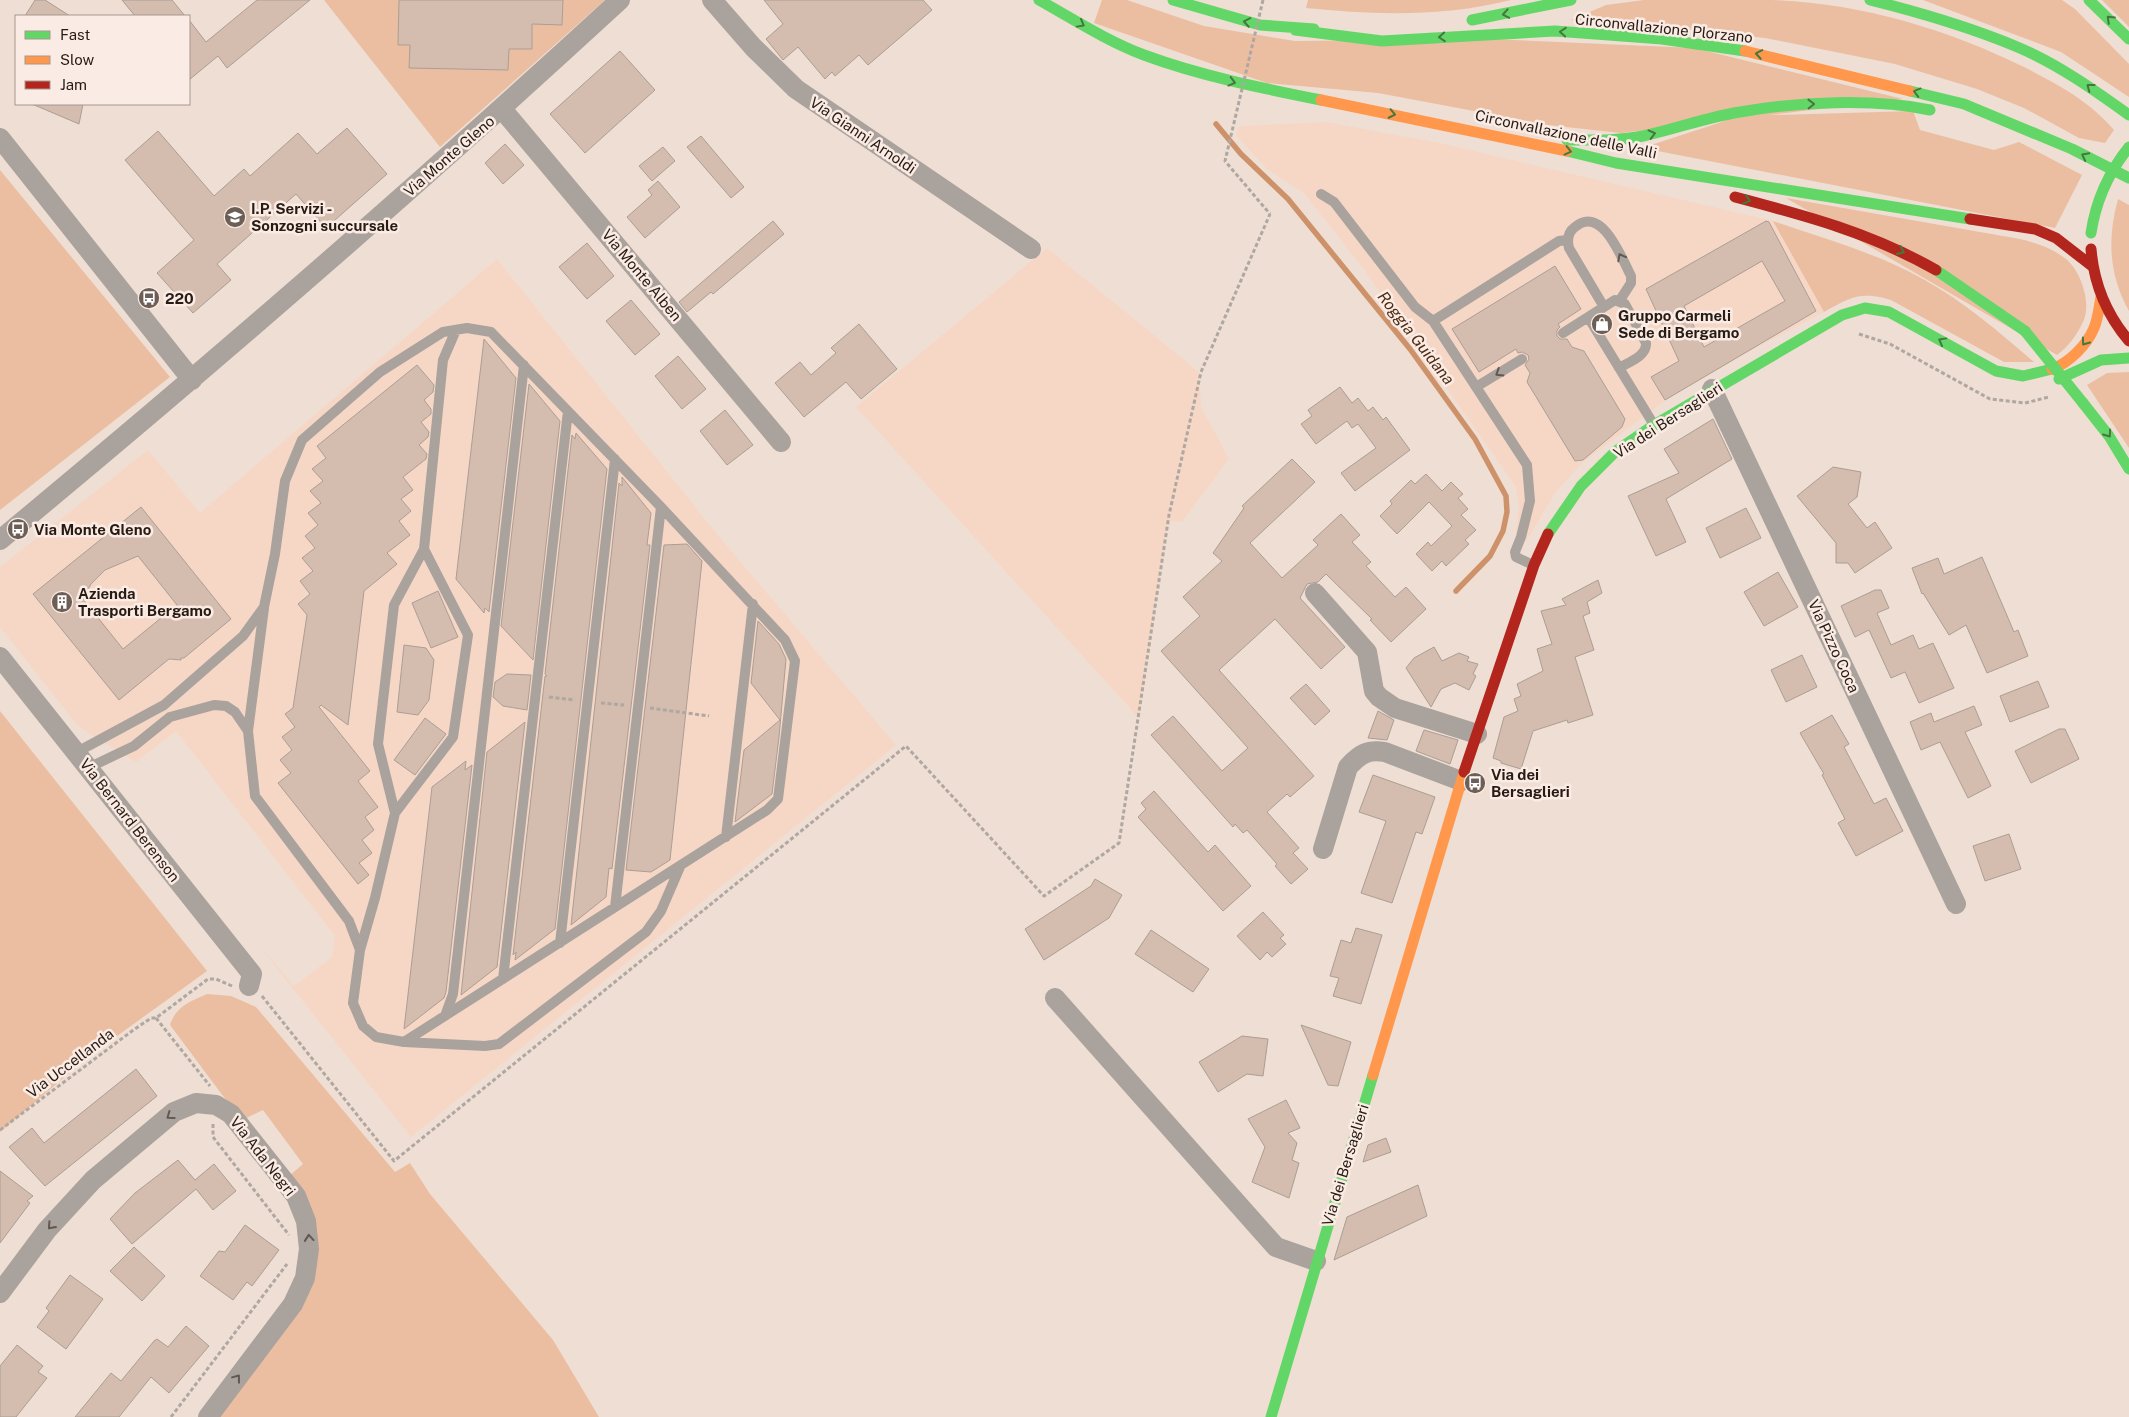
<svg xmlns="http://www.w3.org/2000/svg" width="2129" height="1417" font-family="'Public Sans',sans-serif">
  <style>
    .built { fill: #f6d7c5 }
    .green { fill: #ebbea2 }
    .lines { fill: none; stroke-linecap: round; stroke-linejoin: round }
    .stream { stroke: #ce926a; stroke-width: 5.5 }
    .building { fill: #d4bcae; stroke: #ab9e95; fill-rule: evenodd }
    .path { stroke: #afa7a1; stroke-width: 3; stroke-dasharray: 4 2.5; stroke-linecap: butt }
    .lane { stroke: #aaa29c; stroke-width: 10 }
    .street { stroke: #aaa29c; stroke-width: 20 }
    .fast { stroke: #63d668; stroke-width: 11 }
    .slow { stroke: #ff974d; stroke-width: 11 }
    .jam { stroke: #b3261e; stroke-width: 11 }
    .path-bridge { stroke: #afa7a1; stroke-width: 3; stroke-dasharray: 4 2.5; stroke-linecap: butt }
    .fast-bridge { stroke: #63d668; stroke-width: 11 }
    .oneway { stroke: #45783e }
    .oneway2 { stroke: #625851 }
    .labels { text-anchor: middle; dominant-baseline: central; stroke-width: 5; stroke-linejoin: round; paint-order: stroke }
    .street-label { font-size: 15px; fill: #271b13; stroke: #faece4 }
    .poi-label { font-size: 15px; font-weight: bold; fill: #271b13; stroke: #faece4; text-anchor: start }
    .water-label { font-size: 16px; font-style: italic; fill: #4e2c16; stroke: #faece4 }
  </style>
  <rect width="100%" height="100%" fill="#efded3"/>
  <path class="built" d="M1326,122L1440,143L1773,221L1824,312L1754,349L1666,400L1582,463L1555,493L1527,540L1516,535L1519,506L1516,487L1363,268L1305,194L1267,169L1236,135L1239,126Z
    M1047,248L1199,372L1201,407L1229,459L1182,522L1168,521L1139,718L856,407Z
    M497,259L716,533L896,745L411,1137L256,942L294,986L332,957L335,936L176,731L136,762L79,727L0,627V567L148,450L200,513Z"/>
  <path class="green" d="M324,0H605L440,147Z
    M1102,0H1127L1204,26L1295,41L1491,39L1694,48L1903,99L1621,133L1548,125L1378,93L1267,83L1094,23Z
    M1308,0H1511C1444,17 1374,15 1306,8Z
    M1644,0C1687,0 1730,0 1773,0C1860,3 1947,29 2024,67C2057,84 2090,101 2114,130L2105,143L2079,138L2024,108L1977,89L1895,64L1765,38L1631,23L1571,20L1606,5Z
    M1923,0H2062L2075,9L2129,64V97L2061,52Z
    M2102,0H2129V27Z
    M1913,111L1920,130L1994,150L2019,142L2082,175L2055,228L1642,148L1740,116Z
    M0,170L170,377L0,510Z
    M1786,198L2020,239C2036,243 2052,248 2066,259C2081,271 2092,304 2083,322C2077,335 2068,347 2057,355Z
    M2118,199L2129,205V311C2109,275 2107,239 2118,199Z
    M1773,221C1824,238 1876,253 1923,279C1963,301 1999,332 2034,362H2004L1891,300C1860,291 1851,297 1824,312Z
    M2129,372V448L2087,385L2107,373Z
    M0,711L207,971L88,1057L0,1132Z
    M207,994L231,996L256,1007L395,1172L410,1163L430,1194L553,1340L599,1417H214L313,1275L289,1176L303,1164L263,1110L244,1119L223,1096L170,1025C176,1006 191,1001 207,994Z"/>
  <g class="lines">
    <path class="stream" d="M1216,124L1241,154L1288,199L1410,349L1475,439L1506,496L1507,512L1503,531L1490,556L1456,591"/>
  </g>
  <path class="building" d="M35,0H45L70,16H25Z
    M122,0H172L185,16H135Z
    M257,0H310L227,68L218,56L189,80V20L206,42Z
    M399,0H563L562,25L532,24V49H509L508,70L409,68L410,45H398Z
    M764,0H923L932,10L868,65L859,55L835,76L832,72L825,79L798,47L783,60L766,39L783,24Z
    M620,51L655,90L585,153L550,114Z
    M32,104H83L79,124Z
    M347,128L387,174L326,228L296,194L217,264L231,280L193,313L157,273L194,240L125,160L158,131L214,196L244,169L250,176L298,133L317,154Z
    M701,136L744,187L731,198L687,147Z
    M505,144L524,165L503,184L485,163Z
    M663,147L675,161L652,181L639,166Z
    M658,181L680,207L645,238L627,217L652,195L648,190Z
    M773,221L784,234L713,294L711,292L687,312L679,302Z
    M1766,221L1769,222L1816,311L1665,400L1651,377L1679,361L1646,289ZM1762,261L1785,301L1704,347L1684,306Z
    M587,243L614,276L587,299L559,267Z
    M1555,266L1581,309L1558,324L1560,327L1557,330V336L1560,339H1567L1572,347L1584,351L1625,419L1622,427L1583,460L1575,461L1527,382L1530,373L1525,365L1529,359L1528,355L1522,352L1518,353L1516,349L1479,372L1452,329Z
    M631,300L660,334L635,355L606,321Z
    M859,324L897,369L861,399L846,382L804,417L775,383L800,362L811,375L836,353L831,348Z
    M484,339L516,378L489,612L485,608L484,613L456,579Z
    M678,356L706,389L682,409L655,376Z
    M417,365L434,385L433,392L424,400L431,409V414L421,422L429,432L428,437L419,445L427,454L426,459L403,477L413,490L401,499L411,511L399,521L410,535L387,553L397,564L364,591L348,725L321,705L319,707L370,771L358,781L378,807L365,817L374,830L362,840L372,853L359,863L369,875L358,884L278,783L291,773L280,760L292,750L282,737L295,727L285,714L293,708L307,615L298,604L310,594L300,581L313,571L302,558L315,548L305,536L318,525L308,513L321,503L310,491L323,481L312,469L326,458L317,446Z
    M529,384L560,421L533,660L501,626Z
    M1340,387L1352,403L1358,398L1368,411L1373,407L1383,420L1386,417L1410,450L1355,491L1341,473L1376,448L1358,424L1352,428L1347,421L1316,444L1301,424L1312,416L1308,410Z
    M725,410L753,445L727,465L700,431Z
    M1713,419L1732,459L1666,499L1686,542L1656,556L1628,496L1679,473L1664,449Z
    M576,433L607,469L555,929L515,960L516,952L513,955L545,676H547L545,674L572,435L575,439Z
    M1292,459L1315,482L1250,543L1282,578L1318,545L1313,540L1341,514L1360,535L1352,542L1371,562L1366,566L1395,597L1406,587L1426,609L1391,642L1370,620L1372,619L1326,574L1318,582L1307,584L1300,598L1345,647L1321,669L1275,619L1219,670L1314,776L1290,797L1287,794L1267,812L1299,848L1293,853L1308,869L1291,884L1275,866L1277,864L1247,830L1243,833L1235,824L1233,827L1151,735L1173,716L1222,771L1248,748L1161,651L1200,616L1183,597L1222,561L1213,553L1244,508L1242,506Z
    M1833,467L1861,472L1857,497L1848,504L1867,528L1875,522L1892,548L1855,573L1848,563H1836V543L1797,496Z
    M1426,474L1442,491L1451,482L1463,494L1458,498L1468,509L1461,515L1476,530L1465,540L1469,544L1446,566L1442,561L1432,571L1416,554L1428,542L1431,546L1452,526L1429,502L1397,534L1380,516L1392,504L1390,501L1411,480L1415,484Z
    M622,477L651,513L647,545H650L612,869L609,868L606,897L571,925L619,483L622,486Z
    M141,507L231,619L184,658H181V660L169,659L119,700L33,594ZM138,556L177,605L123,649L83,599L91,584L105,570Z
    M1746,508L1761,538L1720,558L1706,528Z
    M687,544L702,561L670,860L651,872L626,870L664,545Z
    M1982,557L2014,632L2018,630L2028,656L1987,673L1966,625L1949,635L1923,593L1922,594L1912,568L1938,558L1944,574Z
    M1778,572L1798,607L1764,626L1744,592Z
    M1598,580L1602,593L1587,602L1590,613L1583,616L1594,650L1575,657L1593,715L1568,723L1567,720L1533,731L1521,769L1501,763V761L1493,758L1504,717L1518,711L1514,699L1521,696L1517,684L1543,671L1537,649L1552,644L1541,611L1566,605L1562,599Z
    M1875,590H1881L1889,608L1877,613L1891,645L1913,635L1919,649L1933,643L1954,688L1919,703L1905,672L1891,678L1869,630L1855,637L1841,606Z
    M438,591L458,637L431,648L412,603Z
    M758,621L779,644L786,659L779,737L772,794L735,822L744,750L780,720L751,683Z
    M404,645L426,648L434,660L429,700L418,715L397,712Z
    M1434,647L1442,661L1459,653L1469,657L1467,661L1478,664L1473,674L1476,676L1469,690L1455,683L1441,689L1431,707L1406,668L1414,658Z
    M1802,655L1817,687L1786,702L1771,670Z
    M507,674L531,675L527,710L503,706L493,697L495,682Z
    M2038,681L2049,707L2010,722L2000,696Z
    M1306,684L1330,711L1315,725L1290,698Z
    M1974,706L1982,725L1965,732L1991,786L1968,798L1940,742L1921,750L1910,722L1931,713L1934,722Z
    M1378,711L1394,720L1387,740L1368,738Z
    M1832,715L1849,744L1844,747L1874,804L1886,798L1903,831L1856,856L1838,823L1845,819L1822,775L1824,774L1800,733Z
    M425,718L446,734L415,775L394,760Z
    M525,722L497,967L461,995L487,752Z
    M2059,729H2065L2079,759L2031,783L2015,751Z
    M1424,730L1458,740L1450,764L1416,751Z
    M466,761L465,770L472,765L446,992L444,998L404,1029L432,787Z
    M1373,775L1435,797L1422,834L1416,832L1392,903L1361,893L1386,821L1359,812Z
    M1154,791L1208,852L1215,845L1251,886L1223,911L1138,817L1146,809L1141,803Z
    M2009,834L2021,869L1985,881L1973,846Z
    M1095,879L1122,895L1109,918L1044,960L1025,929L1091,886Z
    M1263,912L1284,935L1280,938L1286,944L1272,957L1267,952L1260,960L1237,936Z
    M1356,928L1382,935L1361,1004L1333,996L1339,978L1330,976L1341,940L1351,943Z
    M1151,930L1209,969L1193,992L1135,954Z
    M1301,1025L1351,1042L1338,1086L1328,1085Z
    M1242,1036L1268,1039L1263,1076L1247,1074L1218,1092L1199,1062Z
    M136,1069L157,1096L45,1186L9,1147L32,1128L44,1143Z
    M1286,1100L1300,1128L1288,1133L1297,1143L1292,1160L1299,1163L1289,1198L1252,1182L1265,1147L1248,1119Z
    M1386,1138L1391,1152L1363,1162L1368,1145Z
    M178,1160L195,1180L214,1164L236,1191L213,1210L196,1189L132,1244L110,1219L135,1193Z
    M0,1171L33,1196L27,1201L30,1203L0,1243Z
    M1418,1185L1427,1216L1334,1260L1347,1217Z
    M245,1225L279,1250L252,1286L247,1282L233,1300L200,1276L219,1251L225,1252Z
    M134,1247L165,1276L142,1301L110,1271Z
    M70,1275L103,1299L66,1349L37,1327L49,1311L46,1308Z
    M186,1326L209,1346L169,1393L151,1377L119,1417H75L111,1373L121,1381L154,1341L157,1339L168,1347Z
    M17,1345L43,1366L38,1372L47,1378L16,1417H0V1366Z"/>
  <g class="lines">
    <path class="path" d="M1859,334L1890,344L1990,399L2025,403L2049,397
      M549,697L575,700
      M601,703L624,705
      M650,708L709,716
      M262,996L394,1161L906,746L1044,896L1119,843L1169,515L1201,372L1270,214
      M156,1018L210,1086
      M213,1124V1137L289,1235
      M0,1130L132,1031L151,1018H156L208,979H216L232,986
      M171,1417L287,1264"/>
    <path class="lane" d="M1321,194L1334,202L1415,307L1433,321
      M1604,307L1569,248C1567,240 1568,232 1575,227C1602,204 1622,259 1631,276V283L1620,300
      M1588,317L1654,425
      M1563,333L1615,300L1625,304L1646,343C1647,356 1629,362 1619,368
      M1476,387L1522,359
      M1533,565L1516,557L1515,552L1521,537L1530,501L1527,465L1433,321L1559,241L1567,240
      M248,731L264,608
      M77,752L164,705L243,636L264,607L275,554L285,481L302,440L380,372L443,332L467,328L491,332L661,507L785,640L795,661L778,799L767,810L404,1042L376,1037L363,1026L353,1003L360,950L349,921L255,796L248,731L235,712L226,706L214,705L170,717L134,746L90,767
      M395,813L378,744L394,605L424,549
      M726,837L753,604
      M615,907L661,507
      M560,943L615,459
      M360,950L375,898L395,813L453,737L468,635L424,549L443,360L456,330
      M503,979L568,411
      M445,1016L453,994L524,365
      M404,1042L485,1046L499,1044L646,932L661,911L680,867"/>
    <path class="street" d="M712,0L753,47L796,89L1031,249
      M502,109L781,442
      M0,138L192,380
      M1712,389L1956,904
      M0,540C211,365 418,186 620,0
      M1315,593L1367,652L1374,691L1379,697L1395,708L1477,734
      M0,657L252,974L249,986
      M1323,849L1348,767C1360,754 1368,749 1385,752L1461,781
      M1055,998L1276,1247L1316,1261
      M0,1293L47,1230L93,1180L174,1112L196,1103L216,1105L231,1114L296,1196L306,1221L309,1249L305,1278L293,1304L208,1417"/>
    <path class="fast" d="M1039,0C1073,19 1107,41 1144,55C1201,76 1261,88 1321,100
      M1173,0L1260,25L1314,29
      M1870,0C1918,12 1969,27 2015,46C2056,63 2093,89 2129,115
      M2089,0L2129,39
      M1472,20L1571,0
      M1295,30L1382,41L1555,31L1662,39L1745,51
      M1910,91L1964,104L2072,149L2129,178
      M1567,140C1593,140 1618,141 1643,136C1676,129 1707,117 1740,112C1797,102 1873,98 1930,110
      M1567,151L1616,163L1970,219
      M1936,270L2025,331
      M2059,379L2101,360L2129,358
      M2083,403L2109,436L2129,469
      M1548,534L1581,486L1616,451L1654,425L1842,315L1865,308L1889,312L1996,371L2023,376L2052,369
      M1271,1417L1373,1075"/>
    <path class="slow" d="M1745,51L1910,91
      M1321,100L1567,151
      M2052,369C2069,363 2087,345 2094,328C2098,319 2099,307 2101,297
      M1373,1075L1464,772"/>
    <path class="jam" d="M1735,197C1807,216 1871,233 1936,270
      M1970,219L2035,229L2056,238L2092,266
      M2091,249C2094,285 2106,314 2129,341
      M1464,772L1534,565L1548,534"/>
    <path class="path-bridge" d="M1263,0L1225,161L1270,214"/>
    <path class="fast-bridge" d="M2091,233C2096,200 2108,173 2129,147
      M2025,331L2083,403"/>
  </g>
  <defs><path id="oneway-chevron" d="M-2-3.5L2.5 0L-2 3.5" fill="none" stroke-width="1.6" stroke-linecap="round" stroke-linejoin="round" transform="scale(1.25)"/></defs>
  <g class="oneway">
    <use href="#oneway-chevron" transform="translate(1506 14) rotate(170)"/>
    <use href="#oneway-chevron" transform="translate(2110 19) rotate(-136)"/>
    <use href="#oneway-chevron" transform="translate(1247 22) rotate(-170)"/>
    <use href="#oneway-chevron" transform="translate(1081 24) rotate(29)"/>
    <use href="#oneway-chevron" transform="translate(1563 32) rotate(-176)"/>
    <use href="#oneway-chevron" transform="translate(1442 37) rotate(176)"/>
    <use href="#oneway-chevron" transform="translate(1759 54) rotate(-170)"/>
    <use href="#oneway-chevron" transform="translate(1232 82) rotate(15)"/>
    <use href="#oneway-chevron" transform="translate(2090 87) rotate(-143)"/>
    <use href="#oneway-chevron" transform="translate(1917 92) rotate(-165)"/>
    <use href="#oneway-chevron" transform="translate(1811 104) rotate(-1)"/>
    <use href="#oneway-chevron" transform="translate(1392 114) rotate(12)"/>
    <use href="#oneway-chevron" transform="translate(1652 134) rotate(-14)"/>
    <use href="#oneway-chevron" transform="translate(1568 151) rotate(13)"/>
    <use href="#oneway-chevron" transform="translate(2085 156) rotate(-153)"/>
    <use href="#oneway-chevron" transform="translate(1747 200) rotate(16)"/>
    <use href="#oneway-chevron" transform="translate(1901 251) rotate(25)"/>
    <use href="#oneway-chevron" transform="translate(1942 341) rotate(-151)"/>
    <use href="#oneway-chevron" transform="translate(2085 342) rotate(126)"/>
    <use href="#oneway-chevron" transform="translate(2108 434) rotate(54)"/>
  </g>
  <g class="oneway2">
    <use href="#oneway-chevron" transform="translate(1621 257) rotate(-118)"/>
    <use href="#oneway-chevron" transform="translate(1499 373) rotate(148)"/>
    <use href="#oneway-chevron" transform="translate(170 1116) rotate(144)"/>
    <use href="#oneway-chevron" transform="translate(51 1226) rotate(132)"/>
    <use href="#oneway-chevron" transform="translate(309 1238) rotate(-95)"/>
    <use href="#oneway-chevron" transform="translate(237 1378) rotate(-53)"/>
  </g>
  <defs>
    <g id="school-disc" transform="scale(1.125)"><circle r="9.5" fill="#6d5f56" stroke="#faece4"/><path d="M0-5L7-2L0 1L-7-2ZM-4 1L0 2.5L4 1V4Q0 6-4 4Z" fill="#fff"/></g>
    <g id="bus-disc" transform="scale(1.125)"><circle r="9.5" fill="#6d5f56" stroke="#faece4"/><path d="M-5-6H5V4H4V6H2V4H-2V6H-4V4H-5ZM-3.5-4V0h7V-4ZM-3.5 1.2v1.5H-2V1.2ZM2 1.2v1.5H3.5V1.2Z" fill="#fff"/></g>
    <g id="shop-disc" transform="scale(1.125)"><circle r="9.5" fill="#6d5f56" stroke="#faece4"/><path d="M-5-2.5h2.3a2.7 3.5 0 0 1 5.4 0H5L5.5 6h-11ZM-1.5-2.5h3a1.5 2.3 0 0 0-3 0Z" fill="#fff"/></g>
    <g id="building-disc" transform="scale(1.125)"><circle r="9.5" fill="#6d5f56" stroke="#faece4"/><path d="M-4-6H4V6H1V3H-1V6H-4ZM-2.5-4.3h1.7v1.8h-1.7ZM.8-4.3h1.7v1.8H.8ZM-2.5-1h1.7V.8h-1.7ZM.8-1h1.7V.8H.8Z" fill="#fff"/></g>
  </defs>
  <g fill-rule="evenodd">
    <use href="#school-disc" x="235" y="217"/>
    <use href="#bus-disc" x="149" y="298"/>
    <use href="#shop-disc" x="1602" y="324"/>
    <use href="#bus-disc" x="18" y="529"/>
    <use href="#building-disc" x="62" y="602"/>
    <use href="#bus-disc" x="1475" y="783"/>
  </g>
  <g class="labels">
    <g class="street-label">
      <text transform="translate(1664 28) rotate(6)">Circonvallazione Plorzano</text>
      <text transform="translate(1566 134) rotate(12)">Circonvallazione delle Valli</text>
      <text transform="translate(863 135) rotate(34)">Via Gianni Arnoldi</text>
      <text transform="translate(449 156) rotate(-41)">Via Monte Gleno</text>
      <text transform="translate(642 275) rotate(50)">Via Monte Alben</text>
      <text transform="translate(1668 420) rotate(-33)">Via dei Bersaglieri</text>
      <text transform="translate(1834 646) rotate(65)">Via Pizzo Coca</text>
      <text transform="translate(130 820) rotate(52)">Via Bernard Berenson</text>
      <text transform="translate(70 1063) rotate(-37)">Via Uccellanda</text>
      <text transform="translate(263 1156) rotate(52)">Via Ada Negri</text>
      <text transform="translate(1345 1165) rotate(-73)">Via dei Bersaglieri</text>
    </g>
    <g class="poi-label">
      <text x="251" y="208">I.P. Servizi -<tspan x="251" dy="17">Sonzogni succursale</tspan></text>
      <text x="165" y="298">220</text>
      <text x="1618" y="315">Gruppo Carmeli<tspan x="1618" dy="17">Sede di Bergamo</tspan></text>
      <text x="34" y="529">Via Monte Gleno</text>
      <text x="78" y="593">Azienda<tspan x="78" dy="17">Trasporti Bergamo</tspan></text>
      <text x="1491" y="774">Via dei<tspan x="1491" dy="17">Bersaglieri</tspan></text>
    </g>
    <g class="water-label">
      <text transform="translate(1416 338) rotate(52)">Roggia Guidana</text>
    </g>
  </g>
  <rect x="15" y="15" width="175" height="90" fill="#faece4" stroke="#a69890"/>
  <rect x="25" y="31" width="25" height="8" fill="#63d668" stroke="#a69890"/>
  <text x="60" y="40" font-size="15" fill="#271b13">Fast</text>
  <rect x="25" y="56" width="25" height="8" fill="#ff974d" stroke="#a69890"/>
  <text x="60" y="65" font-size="15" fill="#271b13">Slow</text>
  <rect x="25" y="81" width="25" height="8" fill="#b3261e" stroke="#a69890"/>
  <text x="60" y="90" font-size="15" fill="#271b13">Jam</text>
</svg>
